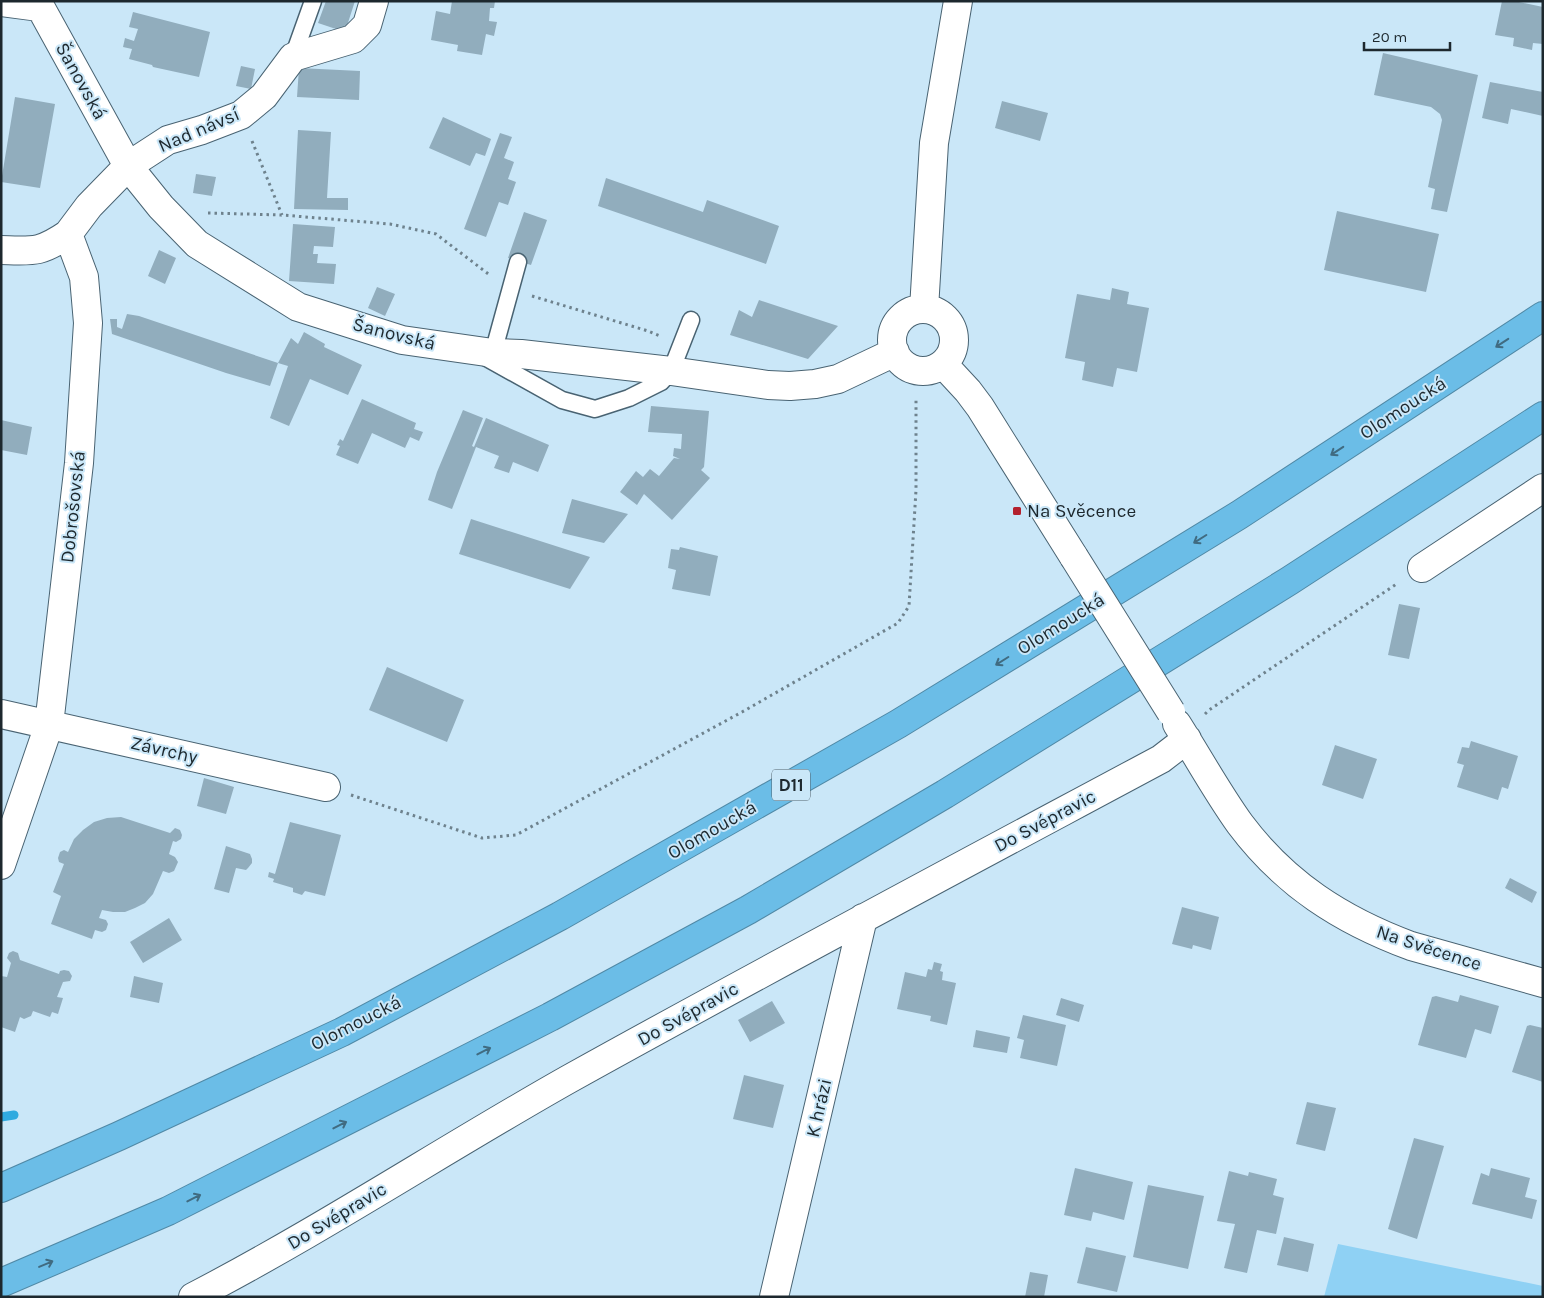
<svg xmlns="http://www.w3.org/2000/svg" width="1544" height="1298" font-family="Karla,sans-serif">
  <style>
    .green { fill: #8fd1f4 }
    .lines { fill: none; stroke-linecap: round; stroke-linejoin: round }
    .stream { stroke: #30aadf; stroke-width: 9 }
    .building { fill: #91adbd }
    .service-casing { stroke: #496372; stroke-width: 19 }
    .minor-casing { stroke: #496372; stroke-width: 30 }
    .motorway-casing { stroke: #5089a6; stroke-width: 30 }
    .path { stroke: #6e828d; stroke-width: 3; stroke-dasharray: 2.5 4; stroke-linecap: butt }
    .service { stroke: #fff; stroke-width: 16 }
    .minor { stroke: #fff; stroke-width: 28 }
    .motorway { stroke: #6bbde7; stroke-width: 28 }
    .minor-bridge-casing { stroke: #496372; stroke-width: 30; stroke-linecap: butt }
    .minor-bridge { stroke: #fff; stroke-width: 28 }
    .oneway { stroke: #406b81 }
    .poi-dot { fill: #b3212e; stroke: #cae7f8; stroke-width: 2 }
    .labels { text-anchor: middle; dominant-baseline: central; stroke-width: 4; stroke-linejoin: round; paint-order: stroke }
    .shield { fill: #cae7f8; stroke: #51616b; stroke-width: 1 }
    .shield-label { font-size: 18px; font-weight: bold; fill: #1d282e }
    .street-label { font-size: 19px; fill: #1d282e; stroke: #cae7f8 }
    .poi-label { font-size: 19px; fill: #1d282e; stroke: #cae7f8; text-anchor: start }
  </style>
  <rect width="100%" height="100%" fill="#cae7f8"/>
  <path class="green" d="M1338,1244L1543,1286V1297H1324Z"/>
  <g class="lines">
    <path class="stream" d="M1,1117L14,1115"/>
  </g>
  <path class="building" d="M326,1H355L345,32L318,23Z
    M452,1H495L494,8H490L489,21L497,22L494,36L486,34L482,55L457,51L458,45L431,40L436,11L450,14Z
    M1502,1H1514L1543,7V44L1533,43L1532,50L1513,46L1514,38L1495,35Z
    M133,12L210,32L199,77L153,67L152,65L129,59L132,49L123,47L125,38L134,41L138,29L129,27Z
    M1383,53L1478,75L1447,212L1431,209L1435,189L1428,187L1442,120L1440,114L1431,107L1374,95Z
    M241,66L255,69L251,89L236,86Z
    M299,68L360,71L359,100L297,97Z
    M1490,82L1543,92V116L1511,109L1508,124L1482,118Z
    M15,97L55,104L40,188L1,182Z
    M1002,101L1048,113L1040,141L995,128Z
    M443,117L491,139L485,156L476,153L470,166L429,148Z
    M298,130L331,132L327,198H348V210L294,209Z
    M500,133L512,137L504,158L514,162L508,179L516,182L508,205L499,202L486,237L464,229Z
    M196,174L216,177L212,196L193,193Z
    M606,178L703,212L707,200L779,226L766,264L598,206Z
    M1337,211L1439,234L1426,292L1324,270Z
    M524,212L547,220L531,265L508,258Z
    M293,224L335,227L333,247L314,246L313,254H318L317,263L336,264L334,284L289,281Z
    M159,250L176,258L165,284L148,276Z
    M377,287L395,294L385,316L368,308Z
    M1112,288L1129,292L1127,304L1149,308L1137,372L1117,368L1113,387L1082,380L1085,362L1065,358L1077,294L1110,300Z
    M759,300L838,326L808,359L730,335L739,310L752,317Z
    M127,314L139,316L278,363L291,338L298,344L304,332L325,344L324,347L362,365L348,395L310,379L289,426L270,418L288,366L278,363L270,386L226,373L112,334L110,319H117V327L122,329Z
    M362,399L416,423L414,429L423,432L419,441L410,437L405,448L372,433L358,464L336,455L340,446L337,445L340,439L343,441Z
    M651,406L709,411L704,467L701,470L710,478L672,520L644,494L637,505L620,492L636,471L643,477L650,469L659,476L674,458L680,459L673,456L674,448L681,449L682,434L648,432Z
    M463,410L483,418L472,446L474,447L486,418L549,445L538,472L513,462L509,473L494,468L499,456L476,447L452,509L428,500L437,472Z
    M1,420L32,427L27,455L1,450Z
    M572,499L628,514L604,543L562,533Z
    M471,519L590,557L570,589L459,554Z
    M680,547L718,556L710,596L672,589L676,570L668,568L671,549L679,550Z
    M1399,604L1420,608L1409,659L1388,655Z
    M387,667L464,700L447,742L369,710Z
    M1471,741L1518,756L1508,789L1502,787L1498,800L1457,787L1464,765L1457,763L1462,747L1469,748Z
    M1335,745L1377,759L1363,799L1322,785Z
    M204,778L234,787L226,814L197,806Z
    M121,817L170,833L175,828L180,830L182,835L181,839L176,842L173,841L169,854L175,857L178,862L174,871L169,873L163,871L153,894L145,903L135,908L125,912H113L102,910L99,918L106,920L108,924L106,930L102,932L95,930L92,939L51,924L61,896L53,892L64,864L59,862L58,858L60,852L64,850L68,852L74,839L83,830L94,822L107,818Z
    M290,822L341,835L325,896L305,891L302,895L293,892V888L273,882L274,879L268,877L269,872L275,874Z
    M226,846L250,854L252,859V863L248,868L246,870L236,868L229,893L214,889Z
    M1510,878L1537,892L1532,903L1505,888Z
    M1182,907L1219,917L1211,950L1193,945L1192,949L1172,944Z
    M169,918L182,940L143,963L130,942Z
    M13,951L18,953L20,960L59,974L60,971L64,970L69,971L72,976L70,981L63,982L57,997L63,998L58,1014L52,1012L50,1017L33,1011L31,1016L24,1019L20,1017L15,1032L1,1027V976L7,977L11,963L7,958L9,953Z
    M934,962L942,964L940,971L943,972L942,980L956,983L947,1025L930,1021L931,1016L897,1009L905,972L926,977L928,969L932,970Z
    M134,976L163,983L159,1003L130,997Z
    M1460,995L1499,1006L1491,1034L1475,1029L1466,1058L1418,1045L1432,997L1436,996L1458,1002Z
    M1061,998L1084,1005L1079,1022L1056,1015Z
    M772,1001L785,1023L750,1042L738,1020Z
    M1023,1015L1066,1025L1057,1066L1020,1058L1024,1040L1017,1038Z
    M1530,1025L1543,1028V1082L1512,1072L1527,1026Z
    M976,1030L1010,1037L1007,1053L973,1047Z
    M744,1075L784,1085L773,1128L733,1119Z
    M1307,1102L1336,1108L1325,1151L1296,1144Z
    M1414,1138L1444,1146L1417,1239L1388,1229Z
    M1075,1168L1133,1182L1124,1220L1093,1212L1091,1221L1064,1215Z
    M1491,1168L1530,1178L1525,1197L1537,1200L1532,1219L1472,1204L1481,1173L1489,1176Z
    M1229,1171L1248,1176L1249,1172L1277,1179L1273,1195L1284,1198L1276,1234L1257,1230L1247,1273L1224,1268L1235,1224L1217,1221Z
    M1148,1185L1204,1196L1188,1269L1133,1257Z
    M1284,1237L1314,1244L1308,1272L1277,1265Z
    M1086,1247L1126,1256L1117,1292L1077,1283Z
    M1030,1272L1048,1275L1044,1297H1025Z"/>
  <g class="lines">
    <g class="service-casing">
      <path id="service" d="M293,57L313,1
        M493,353L518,262
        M483,356L562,400L595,409L629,398L661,382L671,371L691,320"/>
    </g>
    <g class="minor-casing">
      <path id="minor" d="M37,1L128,166L161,207L197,244L298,307L402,340L493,353L521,354L671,371L768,385L790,386L815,384L838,379L895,352
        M1,2L39,7
        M1,250C34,251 40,253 68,234
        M924,309L934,143L958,1
        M892 340a31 31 0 1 1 62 0a31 31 0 1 1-62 0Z
        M943,364L968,391L980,407L1074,557
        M1422,568L1543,488
        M1,714L326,787
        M1177,724C1198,757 1217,792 1240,824C1285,884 1341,920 1411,946L1543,983
        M1,865L49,725L79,463L88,323L84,277L68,234L89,206L128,166L168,140L202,130L241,115L264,96L293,57L353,39L367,25L374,1
        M193,1297C322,1230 443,1150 569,1079C765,970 963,865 1161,759L1187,739
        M774,1297L863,918"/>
    </g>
    <g class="motorway-casing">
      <path id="motorway" d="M1,1188L119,1136L342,1032L560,916L898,724L1239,515L1543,316
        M1,1283L168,1211L550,1017L748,910L945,794L1289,581L1543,416"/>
    </g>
    <path class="path" d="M252,141L282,215
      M208,213L282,215L390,224L436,234L491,276
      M532,296L648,331L660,336
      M1205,714L1209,710L1398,583
      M351,795L482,838L516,835L742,712L898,623L909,606L916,490V398"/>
    <use href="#service" class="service"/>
    <use href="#minor" class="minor"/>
    <use href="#motorway" class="motorway"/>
    <g class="minor-bridge-casing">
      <path id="minor-bridge" d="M1074,557L1171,712"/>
    </g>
    <use href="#minor-bridge" class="minor-bridge"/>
  </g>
  <defs><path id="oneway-shaft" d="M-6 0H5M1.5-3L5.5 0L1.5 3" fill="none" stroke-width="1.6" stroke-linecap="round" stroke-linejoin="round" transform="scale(1.25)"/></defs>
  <g class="oneway">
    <use href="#oneway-shaft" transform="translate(1502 343) rotate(147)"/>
    <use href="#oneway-shaft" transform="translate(1337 451) rotate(147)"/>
    <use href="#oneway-shaft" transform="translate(1200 539) rotate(148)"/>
    <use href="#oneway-shaft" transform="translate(1002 661) rotate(148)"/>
    <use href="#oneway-shaft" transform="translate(484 1051) rotate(-27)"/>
    <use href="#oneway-shaft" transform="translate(340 1125) rotate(-27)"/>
    <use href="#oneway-shaft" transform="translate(194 1198) rotate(-27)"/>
    <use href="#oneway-shaft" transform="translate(46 1264) rotate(-23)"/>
  </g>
  <rect class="poi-dot" x="1012" y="506" width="10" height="10" rx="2.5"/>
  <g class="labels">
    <rect class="shield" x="772" y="769.5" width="38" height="31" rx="4"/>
    <g class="shield-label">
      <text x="791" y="785">D11</text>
    </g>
    <g class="street-label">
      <text transform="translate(81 81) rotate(61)">Šanovská</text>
      <text transform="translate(199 130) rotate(-23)">Nad návsí</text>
      <text transform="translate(394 334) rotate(14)">Šanovská</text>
      <text transform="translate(1403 408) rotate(-33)">Olomoucká</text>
      <text transform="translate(73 507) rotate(-84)">Dobrošovská</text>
      <text transform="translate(1061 624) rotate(-32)">Olomoucká</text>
      <text transform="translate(164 750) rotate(13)">Závrchy</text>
      <text transform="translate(1045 821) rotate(-28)">Do Svépravic</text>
      <text transform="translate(712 830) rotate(-30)">Olomoucká</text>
      <text transform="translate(1429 948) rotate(18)">Na Svěcence</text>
      <text transform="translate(688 1014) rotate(-29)">Do Svépravic</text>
      <text transform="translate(356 1023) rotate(-27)">Olomoucká</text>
      <text transform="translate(819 1108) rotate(-77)">K hrázi</text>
      <text transform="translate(337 1216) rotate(-31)">Do Svépravic</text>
    </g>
    <g class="poi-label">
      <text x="1027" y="511">Na Svěcence</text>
    </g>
  </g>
  <rect width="1544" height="1298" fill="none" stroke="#1d282e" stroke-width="5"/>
  <path d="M1364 42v8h86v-8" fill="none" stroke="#1d282e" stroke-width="2.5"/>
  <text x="1372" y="42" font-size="15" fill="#1d282e" stroke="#cae7f8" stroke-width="4" paint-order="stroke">20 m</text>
</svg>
